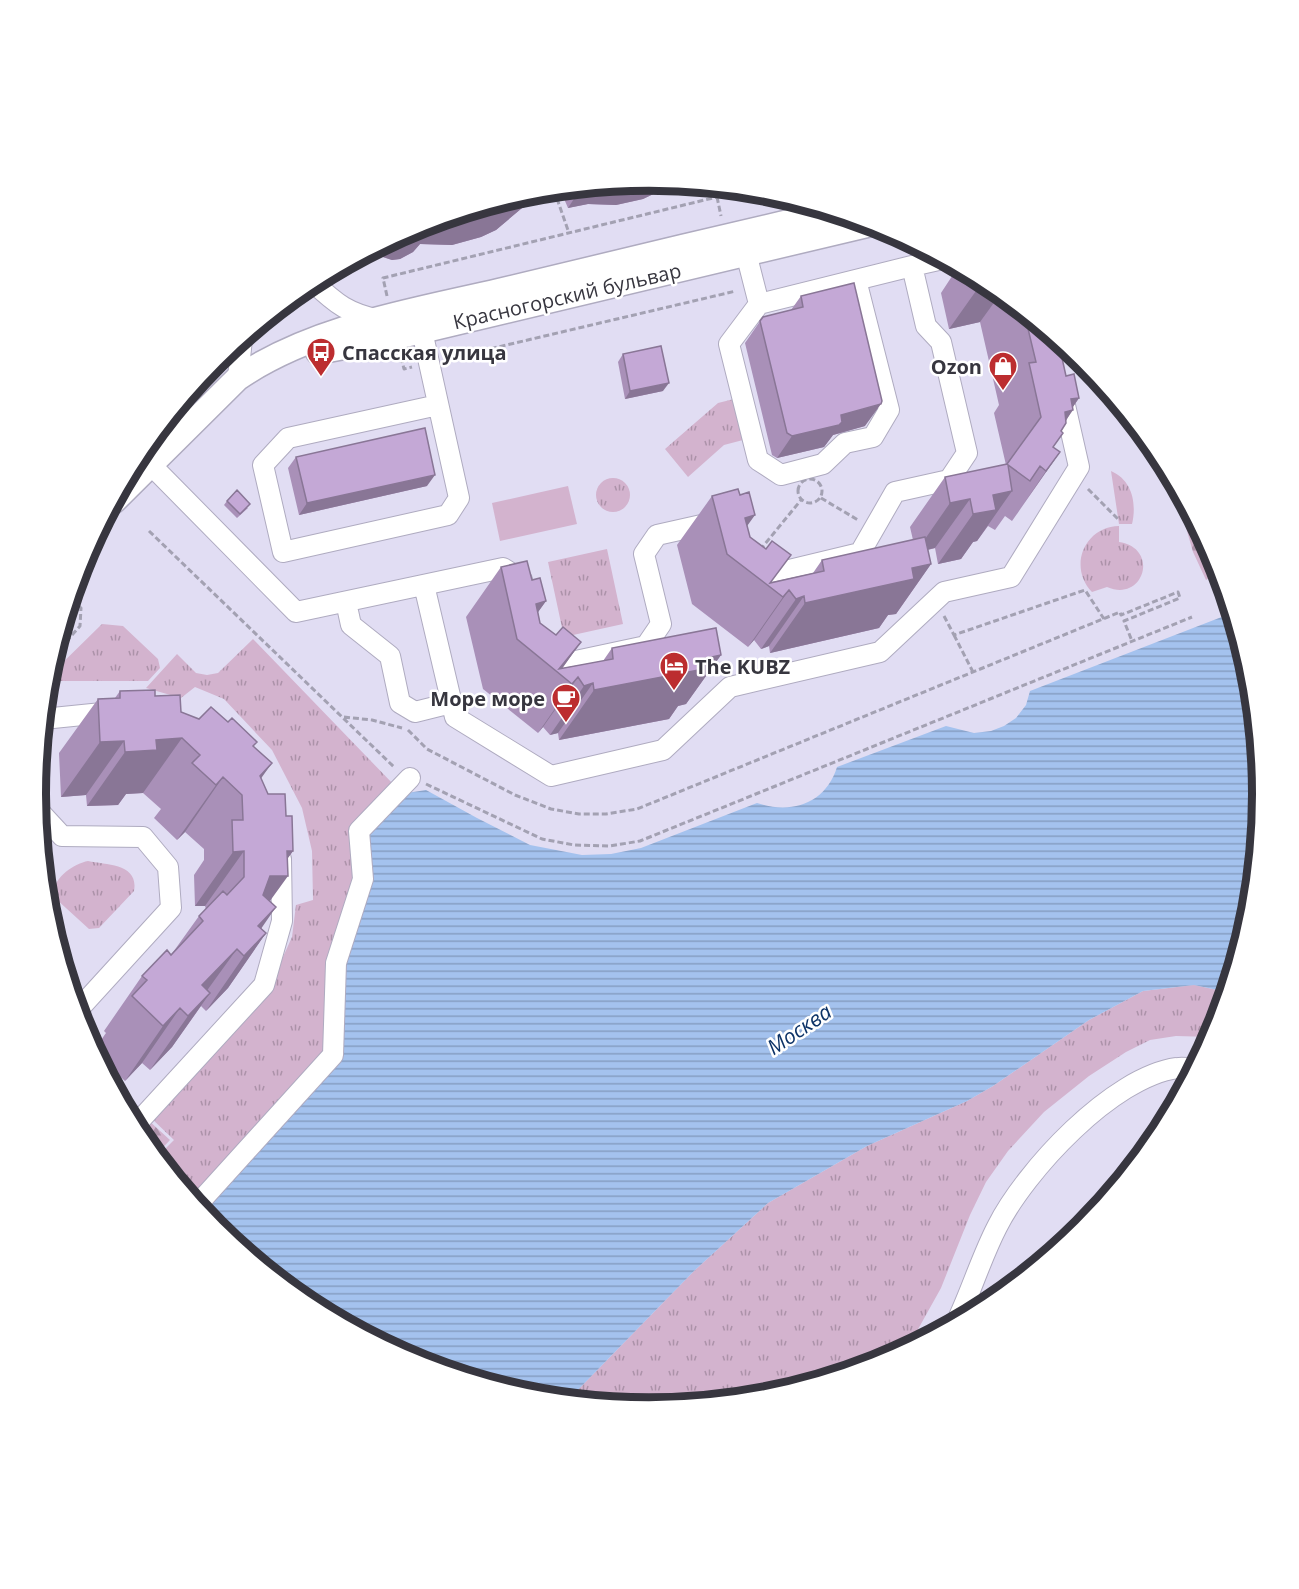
<svg xmlns="http://www.w3.org/2000/svg" width="1299" height="1589" font-family="'Open Sans',sans-serif">
  <style>
    .grass { fill: url(#grass-tufts) }
    .forest { fill: url(#forest-firs) }
    .garden { fill: #d3b3ce }
    .water { fill: url(#water-rules) }
    .lines { fill: none; stroke-linecap: round; stroke-linejoin: round }
    .minor-casing { stroke: #afabc0; stroke-width: 22 }
    .major-casing { stroke: #afabc0; stroke-width: 27 }
    .path { stroke: #a3a1b2; stroke-width: 3; stroke-dasharray: 6 3; stroke-linecap: butt }
    .minor { stroke: #fff; stroke-width: 20 }
    .major { stroke: #fff; stroke-width: 24 }
    .wall { fill: #a990b8 }
    .shaded-wall { fill: #897696 }
    .building { fill: #c4a8d6; stroke: #897696; stroke-width: 1.5 }
    .labels { text-anchor: middle; dominant-baseline: central; stroke-width: 5; stroke-linejoin: round; paint-order: stroke }
    .street-label { font-size: 20px; fill: #37363f; stroke: #fff }
    .poi-label { font-size: 20px; font-weight: bold; fill: #37363f; stroke: #fff; text-anchor: start }
    .water-label { font-size: 21px; font-style: italic; fill: #0d3367; stroke: #fff }
    .rim { fill: none; stroke: #37363f; stroke-width: 8 }
  </style>
  <defs>
    <pattern id="grass-tufts" width="24" height="20" patternUnits="userSpaceOnUse" patternTransform="scale(1.5)"><rect width="24" height="20" fill="#d3b3ce"/><path d="M3 7l-1-3M5 7V3M7 7l1-3M15 17l-1-3M17 17v-4M19 17l1-3" fill="none" stroke="#ac92a9"/></pattern>
    <pattern id="forest-firs" width="22" height="20" patternUnits="userSpaceOnUse" patternTransform="scale(1.5)"><rect width="22" height="20" fill="#d3b3ce"/><path d="M5 1l3.5 6h-7zM16 11l3.5 6h-7z" fill="#ac92a9"/></pattern>
    <pattern id="water-rules" width="6" height="5" patternUnits="userSpaceOnUse" patternTransform="scale(1.5)"><rect width="6" height="5" fill="#a4c2ee"/><path d="M0 2.5h6" fill="none" stroke="#869ec2"/></pattern>
  </defs>
  <rect width="100%" height="100%" fill="#e1ddf3"/>
  <path class="grass" d="M734,399L743,440L724,445L688,477L665,449L718,403Z
    M1111,471C1132,480 1137,503 1132,524H1119Z
    M596 495a17 17 0 1 1 34 0a17 17 0 1 1-34 0Z
    M1119,526V542C1160,548 1144,603 1107,587L1092,592C1068,567 1084,527 1119,526Z
    M607,549L623,624L564,637L548,562Z
    M102,624L123,626L158,659L160,668L148,681H47L48,677Z
    M253,639L395,786L357,880L328,1054L193,1200L157,1157L174,1140L150,1117L269,988L292,937L296,905L313,900L312,851L302,808L272,750L224,699L195,687L181,698L146,688L177,654L196,673L207,675L218,673Z
    M88,861C108,865 139,864 134,891L99,928L89,929L55,898C49,880 73,864 88,861Z
    M1194,985L1227,992L1212,1037L1176,1036L1150,1040L1126,1052L1089,1076L1044,1112L1008,1151L986,1182L970,1215L941,1288L907,1349L884,1361L769,1396L649,1408L568,1400L694,1271L768,1203L867,1146L967,1101L993,1086L1089,1020L1143,991Z"/>
  <path class="forest" d="M1171,475L1216,560L1220,571L1206,580L1193,552Z
    M147,1119L170,1140L156,1155L134,1126Z"/>
  <path class="garden" d="M568,486L577,524L500,541L492,503Z"/>
  <path class="water" d="M1232,613L1251,675L1263,795L1251,915L1227,992L1194,985L1143,991L1089,1020L993,1086L967,1101L867,1146L768,1203L694,1271L568,1400L529,1396L414,1361L308,1304L215,1228L200,1209L339,1056L346,964L366,835L407,793L426,790L477,818L530,845L582,855L611,854L641,848L757,803C792,815 826,803 837,767L946,726L974,733L991,731L1004,726L1016,718L1026,705L1030,691Z"/>
  <g class="lines">
    <g class="minor-casing">
      <path id="minor" d="M746,253L759,304L912,266
        M313,282C336,304 349,314 380,320
        M759,304L729,344L758,460L781,475L823,464L845,443L873,437L889,410L856,280
        M422,331L459,498L448,515L283,552L263,465L288,438L438,405
        M238,378L242,339
        M151,465L296,612L503,568L522,580
        M755,570L764,576L860,553L895,492L949,480L967,453L941,342L926,326L912,266L943,259
        M424,585L455,717L551,776L663,750L730,687L880,652L944,592L1011,577L1079,467L1062,392
        M346,602L351,625L390,656L400,703L415,712L451,703
        M543,650L571,662L646,646L661,624L644,554L657,535L715,522
        M43,719L112,712
        M37,809L62,836L143,837L168,867L171,908L77,1011
        M133,1123L142,1118L264,985L282,921L281,859
        M197,1205L333,1055L336,963L363,879L359,831L410,778
        M956,1323C971,1292 981,1258 997,1227C1025,1171 1112,1077 1177,1068C1183,1067 1189,1068 1195,1069"/>
    </g>
    <g class="major-casing">
      <path id="major" d="M318,352L396,337L871,224
        M114,501L238,378C313,327 413,311 499,291C610,264 720,238 831,212"/>
    </g>
    <path class="path" d="M554,190L569,233
      M717,197L721,216
      M387,296L383,278L717,197L735,189
      M401,357L404,369L412,367
      M447,359L736,291
      M798 491a12 12 0 1 1 24 0a12 12 0 1 1-24 0Z
      M1088,489L1118,519
      M821,498L858,520
      M149,531L394,767
      M760,550L801,500
      M944,616L954,635L1085,590L1104,619
      M64,622L76,608L70,602
      M954,635L973,672
      M54,655L80,626L81,608L71,599
      M344,717L372,720L402,728
      M408,730L427,749L515,795L551,809L579,814H606L637,809L1120,612L1121,615L1178,592L1180,598L1124,621L1132,641
      M426,784L542,839L574,845L610,846L640,841L1192,617"/>
    <use href="#minor" class="minor"/>
    <use href="#major" class="major"/>
  </g>
  <path class="wall" d="M650,181L673,183L670,186L643,199L616,205L588,204L568,208L562,194L522,208L496,230L481,237L452,245L420,244L413,252L400,259L392,260L377,255L372,251L415,228L530,193Z
    M958,267L991,285L1063,344L1060,349L1066,376L1079,398L1073,407L1053,447L1060,452L1012,521L1005,516L995,530L988,526L977,541L973,542L961,559L938,564L935,548L928,550L931,564L896,614L888,615L879,628L770,653L769,646L761,649L754,640L748,647L692,604L677,545L712,496L747,526L750,537L772,582L813,573L822,560L913,540L910,527L945,477L1006,465L994,413L999,405L980,322L949,329L941,293Z
    M801,296L865,426L833,435L824,447L777,458L772,455L745,343L763,317L791,310Z
    M623,354L663,391L625,399L618,362Z
    M296,457L427,486L299,515L288,468Z
    M227,501L248,508L237,518L224,505Z
    M501,567L532,580L546,601L538,612L540,623L556,635L581,642L562,668L603,661L612,648L721,655L686,704L678,706L669,719L559,740L558,733L550,735L543,727L538,733L483,689L466,617Z
    M120,691L155,696L181,712L254,747L261,779L268,794L286,816L293,851L287,859L270,901L261,928L266,933L228,988L206,1011L201,1006L172,1047L150,1070L142,1063L125,1081L95,1053L94,1050L106,1033L104,1031L142,976L171,955L199,916L206,909L205,906H195L194,875L204,860V849L185,832L177,840L154,818L161,809L143,793L126,794L118,805L87,806L86,795L61,797L59,753L98,699L115,698Z"/>
  <path class="shaded-wall" d="M650,181L673,183L670,186L643,199L616,205L588,204L568,208L581,188Z
    M565,189L562,194L522,208L496,230L481,237L452,245L420,244L413,252L400,259L392,260L377,255L385,243L415,228L530,193Z
    M983,281L991,285L1001,293L980,322L949,329Z
    M1057,339L1063,344L1034,386Z
    M669,383L663,391L625,399L630,391Z
    M1079,398L1070,411L1073,410L1039,460L1071,399Z
    M881,404L865,426L833,435L824,447L777,458L792,436L841,415Z
    M1060,452L1025,502L1012,521L1046,471Z
    M435,475L427,486L299,515L307,503Z
    M1012,491L977,541L973,542L961,559L938,564L973,514L993,495Z
    M970,499L935,548L916,552L950,503Z
    M755,515L727,554L745,518Z
    M931,564L896,614L888,615L879,628L770,653L805,603L912,568Z
    M789,590L754,640L748,647L783,597Z
    M804,596L769,646L761,649L796,599Z
    M546,601L518,640L536,604Z
    M581,642L559,673L557,671Z
    M721,655L686,704L678,706L669,719L559,740L594,690L702,659Z
    M578,677L543,727L538,733L572,684Z
    M593,683L558,733L550,735L584,686Z
    M182,738L143,793L126,794L118,805L87,806L125,752L156,740Z
    M124,741L86,795L61,797L100,742Z
    M272,763L242,805L260,776Z
    M223,777L185,832L177,840L216,785Z
    M244,851L205,906H195L233,852Z
    M287,851H293L275,876H288L249,930L232,931Z
    M276,907L243,955L258,926Z
    M266,933L228,988L206,1011L244,956Z
    M237,949L198,1003L202,985Z
    M210,993L172,1047L150,1070L188,1016Z
    M180,1008L142,1063L125,1081L163,1026Z"/>
  <path class="building" d="M854,283L882,401L881,404L841,415L842,422L839,425L792,436L787,433L760,321L763,317L803,307L801,296Z
    M1024,312L1058,340L1066,376L1074,374L1079,398L1071,399L1073,410L1065,412L1066,423L1061,431L1063,433L1053,447L1060,452L1046,471L1040,466L1030,481L1008,465L1012,491L993,495L996,510L973,514L970,499L950,503L945,477L1007,464L1041,417L1029,363L1036,362Z
    M661,346L669,383L630,391L623,354Z
    M425,428L435,475L307,503L296,457Z
    M738,489L740,495L749,492L755,515L745,518L750,537L766,549L772,541L791,555L770,583L824,571L822,560L925,537L931,564L912,568L914,579L805,603L804,596L796,599L789,590L783,597L727,554L712,496Z
    M237,490L250,504L240,514L227,501Z
    M527,561L532,580L540,578L546,601L536,604L540,623L556,635L563,627L581,642L559,669L613,659L612,648L716,628L721,655L702,659L704,669L594,690L593,683L584,686L578,677L572,684L517,639L501,567Z
    M155,690V696L180,695L181,712L199,719L211,707L228,722L232,718L257,742L253,746L272,763L260,776L268,794H285L286,816H292L293,851H287L288,876H270L263,895L276,907L258,926L266,933L244,956L237,949L202,985L210,993L188,1016L180,1008L163,1026L132,996L147,980L142,976L167,950L171,955L203,921L199,916L223,891L227,895L244,877V851L233,852L232,820H243L242,795L223,777L216,785L192,763L200,755L182,738L156,740L157,750L125,752L124,741L100,742L98,699L120,698V691Z"/>
  <defs>
    <g id="bus-pin" transform="scale(1.5)"><path d="M0 17L-7.5 6A9.5 9.5 0 1 1 7.5 6Z" fill="#bc2d2f" stroke="#fff"/><path d="M-5-6H5V4H4V6H2V4H-2V6H-4V4H-5ZM-3.5-4V0h7V-4ZM-3.5 1.2v1.5H-2V1.2ZM2 1.2v1.5H3.5V1.2Z" fill="#fff"/></g>
    <g id="shop-pin" transform="scale(1.5)"><path d="M0 17L-7.5 6A9.5 9.5 0 1 1 7.5 6Z" fill="#bc2d2f" stroke="#fff"/><path d="M-5-2.5h2.3a2.7 3.5 0 0 1 5.4 0H5L5.5 6h-11ZM-1.5-2.5h3a1.5 2.3 0 0 0-3 0Z" fill="#fff"/></g>
    <g id="hotel-pin" transform="scale(1.5)"><path d="M0 17L-7.5 6A9.5 9.5 0 1 1 7.5 6Z" fill="#bc2d2f" stroke="#fff"/><path d="M-6-4.5h1.5V1H6V5H4.5V3h-9V5H-6ZM-4 0a1.8 1.8 0 1 1 3.6 0ZM.5 0V-2.5h3Q6-2.5 6 0Z" fill="#fff"/></g>
    <g id="cafe-pin" transform="scale(1.5)"><path d="M0 17L-7.5 6A9.5 9.5 0 1 1 7.5 6Z" fill="#bc2d2f" stroke="#fff"/><path d="M-5.5-4.5H6V0H3Q3 3.5 0 3.5H-2.5Q-5.5 3.5-5.5 0ZM3-3.2v2h1.7v-2ZM-6 4.5H4V6H-6Z" fill="#fff"/></g>
  </defs>
  <g fill-rule="evenodd">
    <use href="#bus-pin" x="321" y="352"/>
    <use href="#shop-pin" x="1003" y="366"/>
    <use href="#hotel-pin" x="674" y="666"/>
    <use href="#cafe-pin" x="566" y="698"/>
  </g>
  <g class="labels">
    <g class="street-label">
      <text transform="translate(567 296) rotate(-13)">Красногорский бульвар</text>
    </g>
    <g class="poi-label">
      <text x="342" y="352">Спасская улица</text>
      <text x="982" y="366" text-anchor="end">Ozon</text>
      <text x="695" y="666">The KUBZ</text>
      <text x="545" y="698" text-anchor="end">Море море</text>
    </g>
    <g class="water-label">
      <text transform="translate(799 1029) rotate(-34)">Москва</text>
    </g>
  </g>
  <path d="M0 0H1299V1589H0ZM46 794a603 603 0 1 1 1206 0a603 603 0 1 1-1206 0Z" fill="#fff" fill-rule="evenodd"/>
  <path class="rim" d="M46 794a603 603 0 1 1 1206 0a603 603 0 1 1-1206 0Z"/>
</svg>
